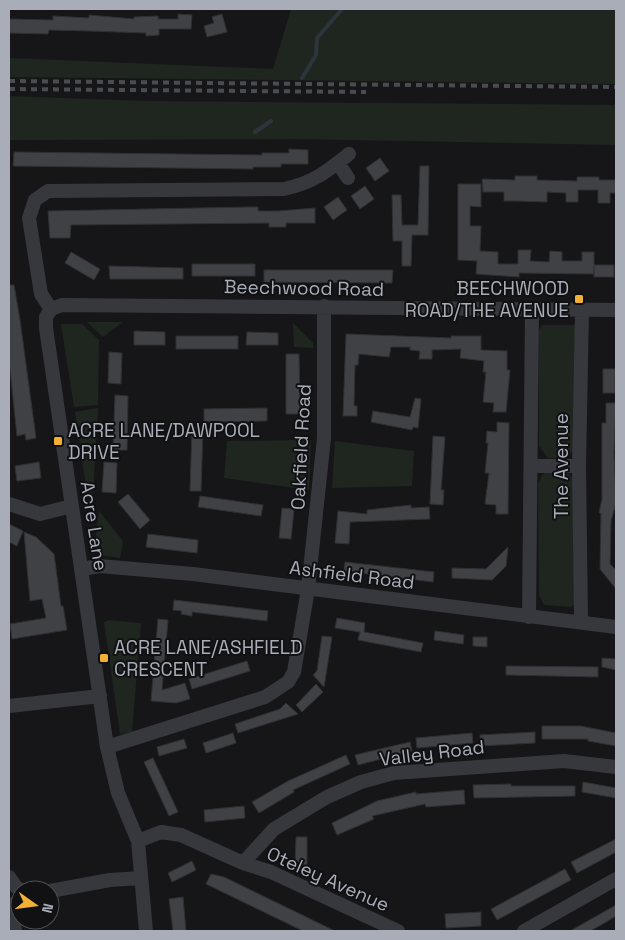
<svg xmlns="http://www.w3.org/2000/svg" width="625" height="940" font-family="'Space Grotesk',sans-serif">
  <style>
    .green { fill: #1e261f }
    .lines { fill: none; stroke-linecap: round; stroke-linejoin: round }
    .stream { stroke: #2c353c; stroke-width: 4 }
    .building { fill: #404145; stroke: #303034 }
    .street { stroke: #37383d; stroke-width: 14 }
    .rail { stroke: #4a4c52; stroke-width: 4; stroke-dasharray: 6 5; stroke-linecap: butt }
    .poi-dot { fill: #f2b134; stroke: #111113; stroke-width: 2 }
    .labels { text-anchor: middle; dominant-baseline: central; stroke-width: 4; stroke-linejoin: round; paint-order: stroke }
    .street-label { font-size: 19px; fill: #a8adb8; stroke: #111113 }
    .poi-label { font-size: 19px; fill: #a8adb8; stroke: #111113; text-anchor: start }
  </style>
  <rect width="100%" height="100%" fill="#161618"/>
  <path class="green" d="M291,9H616V84L9,77V58L273,69Z
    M9,96L147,101L616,105V145L298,139L9,140Z
    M87,322H123L103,337Z
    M293,323L313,343V348L294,347Z
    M61,324H82L99,340L98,405L74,407Z
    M542,325H575V448L566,459L548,458L539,446V330Z
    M98,408L93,493L87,494L75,412Z
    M311,440L309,490L224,478L227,441Z
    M335,441L414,451L412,486L332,488Z
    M548,471H566L575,482V603L571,607L544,605L539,595L538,484L542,475Z
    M99,511L123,541L120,558L104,556L94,551Z
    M109,620L141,623L132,732L120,734L104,622Z"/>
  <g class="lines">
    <path class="stream" d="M302,78L316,55L317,38L342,9
      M255,132L271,121"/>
  </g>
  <path class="building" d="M178,14L192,15L191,29H159V35L146,36V33L89,31L49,30L48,34L9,33V19L53,20V16L89,18V15L134,19V17L158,16V19H178Z
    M222,14L227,32L207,37L204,26L214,23L212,17Z
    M289,149L308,150V164H281V167H253V169L13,166L14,152L262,155V153H289Z
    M380,158L389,171L375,181L366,168Z
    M420,166H429L428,235H412L411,266H402V241H393L392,195H401L402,225H418Z
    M515,176H537V180L577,181V177H599V180H616V193H610V203H598V190H578V202H566V193L547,192V202L516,201H504V192H483L482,179L515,180Z
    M458,184H481V207L470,206V226H481L480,251L498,252V264H518V250H531L530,261L549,262L550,251L562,252V261H582V252H594V265H614V277H594V266V274L519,273V277L476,274L477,261L458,260Z
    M365,186L374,199L360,209L351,196Z
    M338,197L347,210L333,220L324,207Z
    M250,207H258V211H278L315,208V223H286V227H269V223L71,225L70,238H50L48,211Z
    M71,252L100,269L94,280L65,263Z
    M192,264H255V276H192Z
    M109,266L183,268V279H110Z
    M264,270H393L392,283L264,282Z
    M9,285H14L20,320L36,438L26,440L25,434L17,436L9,360Z
    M134,331L165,332V345H134Z
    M247,332L278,333V345H246Z
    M346,334L451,338V336H481V350L507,351V370H510L506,412H493L494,403L483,402L486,372H483L484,361L460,358L461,349L432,350V359H419L420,351L410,350V347H391L389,357L359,354L358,365H355L354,406H357V416H343Z
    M176,336H238V349H176Z
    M109,352L122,353L121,384L108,383Z
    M286,354H299L300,414H286Z
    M603,369H615V393H603Z
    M115,395L128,396L127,450H113Z
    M415,398L421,399L418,428L413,427L412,430L371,422L373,411L410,417Z
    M606,403H616L614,453L616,503L611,521L610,564L616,570V589L600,569L601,513H599L602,499V423H606Z
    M267,408V421L204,422V409Z
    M497,422L509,423L508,514H496V505L485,504L489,473H485L488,443H486L487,431L497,432Z
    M192,428H203L201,491H190Z
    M433,436L445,437L441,490H444L443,505L430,504Z
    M39,462L41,478L17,481L15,466Z
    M104,462L117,463L116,493L102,492Z
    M128,494L150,520L140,529L118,502Z
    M200,496L263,505L261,516L198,507Z
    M411,505V508L429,507L430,519L350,522L349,544L335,543L338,511L367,514V510Z
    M282,508L294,509L291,539L279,538Z
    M9,524L23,531L17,546L9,542Z
    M24,532L36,537L54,554L61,606H63L67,630L12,639L10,624L46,618L42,599L30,601Z
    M148,534L198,540L197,553L146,547Z
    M508,547L506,566L492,580L452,578V568L486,569Z
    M345,562L434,572L433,582L344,571Z
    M174,600L268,611L267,621L192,612V616L181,614L182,611L173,610Z
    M337,618L365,623L364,632L423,643L421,652L358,640L360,632L335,628Z
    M158,619L168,620L162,690L185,683L190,699L176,703L151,701Z
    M435,631L464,635L463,644L434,640Z
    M322,636L332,637L324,687L313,675L317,671Z
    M473,637H487V647L473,646Z
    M602,658L616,659V670L602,667Z
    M247,661L250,671L192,689L189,679Z
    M506,666L598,667V677L506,675Z
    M316,684L323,692L302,712L296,705Z
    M286,703L298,714L238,733L235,724L280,709Z
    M542,726H581L616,733V746L588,741V739H542Z
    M535,732V743L481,746L480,735Z
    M233,733L236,743L206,753L203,743Z
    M472,733L473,743L417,748L416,738Z
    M184,739L187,748L159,756L157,747Z
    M410,742L412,751L358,765L355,755Z
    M346,755L350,764L293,790L294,792L259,813L252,802L288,781Z
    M153,758L178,812L169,816L144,762Z
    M583,782L616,788V798L582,792Z
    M511,784V786H575V796L474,798L473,785Z
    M464,790L465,804L426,807L425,804L372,816L374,819L337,835L332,823L377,801L416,792V794Z
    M244,806L245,818L205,822L204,810Z
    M296,837H307V865H295Z
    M616,839V852L577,873L571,862Z
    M192,861L196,870L172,882L168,873Z
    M565,869L571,880L497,920L491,909Z
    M211,874L224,877L335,931H303L206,884Z
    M183,897L186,931H173L169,899Z
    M616,905V916L601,925L590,931H570Z
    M481,912V926L446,928L445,914Z"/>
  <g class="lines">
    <path class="street" d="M338,163L348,178
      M51,309L46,317V328L107,747L118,793L138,841L146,931
      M51,309L62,305L616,310
      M51,309L41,294L29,218L35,200L48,191L284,189C313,183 326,172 349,154
      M532,466H579
      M9,504L40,514L72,506
      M82,569L99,566L193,574L616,627
      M529,617L532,310
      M581,621L579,466L582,311
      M9,706L100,696
      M107,747L265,697L288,682L294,672L308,589L324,438V306
      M138,841L161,832L181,835L243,863L274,829L327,797L361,782L394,773L564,761L616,767
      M243,863L271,872L398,931
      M9,877L16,887L21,890
      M50,891L110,880L141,878
      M15,931L13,915L16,902L20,900
      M524,931L616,879"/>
    <path class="rail" d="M9,81L616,87
      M9,89L366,92"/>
  </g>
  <g class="poi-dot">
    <rect x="574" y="294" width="10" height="10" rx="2.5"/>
    <rect x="53" y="436" width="10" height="10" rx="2.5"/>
    <rect x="99" y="653" width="10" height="10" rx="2.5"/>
  </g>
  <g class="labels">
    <g class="street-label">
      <text transform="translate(304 288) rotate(1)">Beechwood Road</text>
      <text transform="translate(301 447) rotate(-87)">Oakfield Road</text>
      <text transform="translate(561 466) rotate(-90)">The Avenue</text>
      <text transform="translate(94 526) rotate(81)">Acre Lane</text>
      <text transform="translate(352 575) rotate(7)">Ashfield Road</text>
      <text transform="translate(432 753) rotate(-7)">Valley Road</text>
      <text transform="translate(328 879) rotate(24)">Oteley Avenue</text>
    </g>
    <g class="poi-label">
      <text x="569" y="288" text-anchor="end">BEECHWOOD<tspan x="569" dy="22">ROAD/THE AVENUE</tspan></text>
      <text x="68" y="430">ACRE LANE/DAWPOOL<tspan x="68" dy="22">DRIVE</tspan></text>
      <text x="114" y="647">ACRE LANE/ASHFIELD<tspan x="114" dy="22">CRESCENT</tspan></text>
    </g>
  </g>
  <rect width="625" height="940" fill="none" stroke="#a8adb8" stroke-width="20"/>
  <g transform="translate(35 905) rotate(104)"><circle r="24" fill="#111113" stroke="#4d4f55"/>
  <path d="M0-4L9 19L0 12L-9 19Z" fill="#f2b134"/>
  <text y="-8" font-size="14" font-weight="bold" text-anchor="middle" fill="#a8adb8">N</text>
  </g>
</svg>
